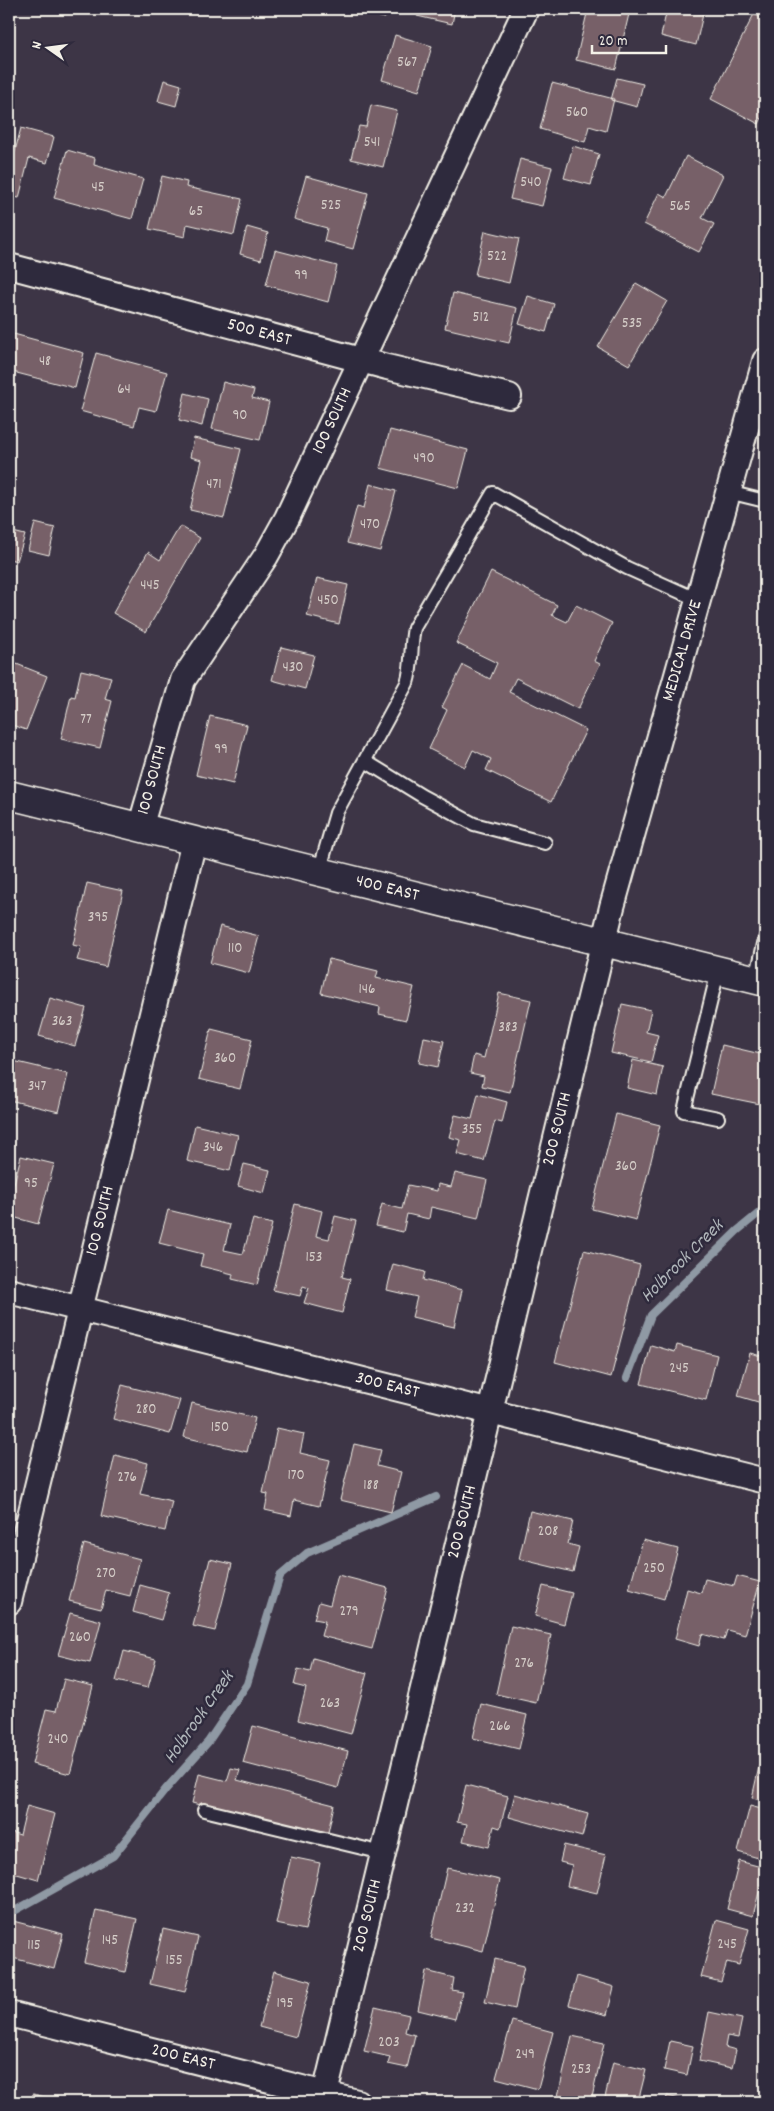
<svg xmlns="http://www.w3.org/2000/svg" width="774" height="2111" font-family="Dekko,sans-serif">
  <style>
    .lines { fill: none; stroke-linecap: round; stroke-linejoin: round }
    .stream { stroke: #8f99a4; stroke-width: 8 }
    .building { fill: #776068; stroke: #f4f1e8 }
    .service-casing { stroke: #f4f1e8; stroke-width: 16 }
    .minor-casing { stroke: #f4f1e8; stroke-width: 28 }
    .secondary-casing { stroke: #f4f1e8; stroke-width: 31 }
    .service { stroke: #2f2a3d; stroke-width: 12 }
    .minor { stroke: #2f2a3d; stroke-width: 24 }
    .secondary { stroke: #2f2a3d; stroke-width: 28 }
    .labels { text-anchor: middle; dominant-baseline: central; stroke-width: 5; stroke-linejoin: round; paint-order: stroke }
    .number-label { font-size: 15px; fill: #d5cdc8 }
    .street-label { font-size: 18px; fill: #f4f1e8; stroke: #2f2a3d }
    .water-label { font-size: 19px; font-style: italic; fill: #b1b7bb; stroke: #2f2a3d }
  </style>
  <rect width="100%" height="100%" fill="#3d3546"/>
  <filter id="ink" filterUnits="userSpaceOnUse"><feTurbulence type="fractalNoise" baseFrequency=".02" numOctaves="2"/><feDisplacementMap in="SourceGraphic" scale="10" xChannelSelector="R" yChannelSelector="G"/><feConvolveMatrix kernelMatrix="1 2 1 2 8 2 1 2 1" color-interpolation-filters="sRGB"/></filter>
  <g filter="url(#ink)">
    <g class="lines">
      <path class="stream" d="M627,1378L651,1315L737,1231L765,1208
        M9,1914L113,1856L166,1789L208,1742L247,1684L280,1576L307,1553L436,1497"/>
    </g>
    <path class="building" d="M343,9H387L385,18Z
      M419,9H455L452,24L417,16Z
      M588,9H623L622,13L629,14L616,69L576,60Z
      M667,9H683L703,14L696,45L661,36Z
      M754,14L765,20V111L759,124L711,99Z
      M395,35L432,46L419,91L382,80Z
      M617,78L643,84L637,107L611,100Z
      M164,80L181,85L176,106L158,101Z
      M552,83L614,99L606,131L589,126L585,142L540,129Z
      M371,105L397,111L383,167L351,159L359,126L366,127Z
      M21,128L54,137L47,163L29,158L19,198L9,196V153L14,155Z
      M573,146L599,154L591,185L564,178Z
      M67,150L95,158L94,165L143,179L132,219L54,198Z
      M686,156L723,175L702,218L714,224L699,252L644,224L659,193L666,197Z
      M520,159L552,167L542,206L510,199Z
      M162,176L187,182L186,187L242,199L234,235L187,224L185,237L149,229Z
      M306,176L368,193L353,249L324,241L327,228L294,219Z
      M247,227L268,233L261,260L240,254Z
      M485,231L519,239L509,283L475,275Z
      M275,250L337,266L328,302L266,285Z
      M636,283L667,301L629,365L598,347Z
      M453,293L517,308L509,343L445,328Z
      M528,296L554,304L546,332L519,324Z
      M10,333L84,353L75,388L9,371Z
      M96,353L167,372L156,411L139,407L134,426L80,411Z
      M223,382L254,390L252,398L269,402L260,440L212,429Z
      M185,393L208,399L202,426L179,420Z
      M390,430L468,450L458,488L380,468Z
      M194,438L241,449L224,518L190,510L202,460L190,457Z
      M370,484L396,491L380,551L347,543L357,506L364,508Z
      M35,523L55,528L49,555L28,550Z
      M180,526L200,538L146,632L113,613L148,552L160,560Z
      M9,531L25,535L17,561L9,559Z
      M491,572L557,605L552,615L567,622L576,605L612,623L594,661L600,664L578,709L516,678L509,692L586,730L551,802L486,770L491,759L473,750L465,767L429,749L447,710L442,707L463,665L490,679L497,663L456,643Z
      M317,578L348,585L339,624L307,616Z
      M281,647L314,655L305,689L272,680Z
      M9,661L47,676L26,730L9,724Z
      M81,670L111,677L105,699L112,701L100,748L61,739L71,696L75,697Z
      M210,716L247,725L233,784L196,775Z
      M87,883L123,891L106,967L77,960L81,947L73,945Z
      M220,926L259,936L249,973L210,963Z
      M329,959L378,971L376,978L414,987L406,1020L379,1014L380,1007L321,993Z
      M499,993L531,1000L510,1092L482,1086L484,1076L470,1073L474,1055L484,1058Z
      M50,998L86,1008L75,1046L39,1036Z
      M622,1004L651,1010L646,1032L658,1035L651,1062L611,1053Z
      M211,1029L252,1039L240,1089L199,1079Z
      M424,1037L444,1041L438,1067L419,1063Z
      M722,1045L765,1055V1105L711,1094Z
      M9,1060L68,1074L59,1112L9,1100Z
      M633,1060L663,1067L657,1095L627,1088Z
      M478,1094L507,1102L502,1123L495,1121L484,1161L457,1154L461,1140L449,1137L455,1115L472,1119Z
      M616,1114L660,1125L636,1220L592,1209Z
      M195,1125L238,1135L230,1171L187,1161Z
      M21,1156L54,1164L38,1224L9,1216V1203Z
      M244,1164L270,1170L264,1193L238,1186Z
      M455,1173L487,1180L478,1218L431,1207L429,1219L407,1214L403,1232L376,1226L382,1204L402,1209L408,1185L437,1191L438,1184L451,1187Z
      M295,1204L322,1211L316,1236L329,1239L335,1216L356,1221L342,1277L350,1279L342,1313L304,1303L309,1288L303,1286L300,1296L273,1290Z
      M168,1210L230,1225L224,1250L243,1254L253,1219L272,1224L257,1285L232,1279L233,1274L200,1266L203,1254L159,1243Z
      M584,1250L640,1265L611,1377L555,1362Z
      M393,1264L425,1272L423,1280L462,1290L454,1327L412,1317L417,1297L387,1290Z
      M651,1345L675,1352L677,1345L717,1355L706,1400L641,1384Z
      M750,1353L765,1357V1404L738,1396Z
      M122,1385L180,1400L170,1434L113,1419Z
      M192,1403L255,1418L247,1452L184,1437Z
      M277,1428L304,1434L300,1453L330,1460L319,1506L294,1500L291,1516L265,1510L268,1494L263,1493Z
      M354,1444L381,1450L377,1466L401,1472L391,1512L340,1500Z
      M115,1455L148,1463L140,1494L172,1501L165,1531L101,1516Z
      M530,1511L573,1521L568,1544L579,1547L573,1572L519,1559Z
      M643,1540L678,1549L664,1599L629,1589Z
      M84,1544L140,1559L130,1596L106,1590L101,1609L69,1601Z
      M210,1559L232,1564L215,1631L193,1626Z
      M338,1575L388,1588L372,1649L321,1636L325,1621L314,1619L319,1602L330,1605Z
      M737,1576L760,1582L745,1635L727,1630L724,1640L702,1634L699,1646L675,1639L687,1589L701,1593L705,1579L734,1586Z
      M140,1585L169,1593L161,1620L133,1612Z
      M543,1586L572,1593L564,1624L535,1616Z
      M70,1613L101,1621L90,1663L58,1655Z
      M511,1626L551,1635L536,1703L496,1694Z
      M124,1651L156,1659L148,1688L116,1681Z
      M313,1658L367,1673L351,1734L298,1720L306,1688L294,1685L298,1669L310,1672Z
      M64,1679L93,1686L70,1774L32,1764L46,1709L56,1711Z
      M481,1704L527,1715L519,1749L473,1738Z
      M253,1726L348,1751L338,1788L243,1763Z
      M763,1749H765V1801L752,1798Z
      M231,1768L240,1770L237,1780L334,1805L327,1837L192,1803L199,1774L227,1781Z
      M466,1785L508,1796L500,1828L494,1826L489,1847L463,1841L467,1824L457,1822Z
      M515,1794L588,1814L582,1837L509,1817Z
      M27,1806L55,1814L38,1880L10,1872L13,1859L9,1858V1842L11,1832L20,1835Z
      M750,1806L765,1810V1860L738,1852Z
      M564,1845L606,1855L597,1893L567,1886L572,1865L560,1862Z
      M291,1857L320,1863L305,1930L276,1924Z
      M739,1861L765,1868L753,1916L727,1909Z
      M447,1868L500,1880L483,1951L431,1938Z
      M96,1910L137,1919L125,1972L84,1962Z
      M716,1920L749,1929L739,1965L727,1962L721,1982L701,1977Z
      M13,1921L63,1934L54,1969L9,1957V1926L12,1927Z
      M163,1929L198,1937L185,1992L150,1984Z
      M495,1959L524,1966L515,2009L485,2002Z
      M274,1971L311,1981L296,2037L259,2027Z
      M426,1971L454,1978L452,1990L462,1992L455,2019L418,2010Z
      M577,1976L614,1987L607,2015L569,2005Z
      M375,2007L409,2015L405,2032L415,2035L407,2068L388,2064L390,2057L364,2051Z
      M709,2012L742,2019L738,2038L727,2036L725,2047L736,2050L732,2068L699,2061Z
      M512,2021L553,2032L538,2089L496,2078Z
      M572,2036L604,2043L591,2102L558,2096Z
      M670,2041L693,2046L687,2075L664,2070Z
      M613,2062L646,2070L638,2102H604Z
      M33,2094L57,2100L56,2102H31Z
      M667,2096L694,2102H666Z"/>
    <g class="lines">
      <g class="service-casing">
        <path id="service" d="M728,492L765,501
          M365,761L422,796L474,824L545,843
          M319,872L336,813L407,683C413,665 410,647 414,628L493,493L627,568L698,600
          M756,980L765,939
          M718,1118L684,1111L718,971
          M204,1810L383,1853"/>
      </g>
      <g class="minor-casing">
        <path id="minor" d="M9,266L387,367L509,396
          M140,828L183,680L266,556L287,518L526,9
          M9,1291L765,1481
          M9,1602L194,841
          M9,2014L357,2102
          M323,2102L612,907L765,361"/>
      </g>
      <g class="secondary-casing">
        <path id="secondary" d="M9,795L765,982"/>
      </g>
      <use href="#service" class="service"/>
      <use href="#minor" class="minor"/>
      <use href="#secondary" class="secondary"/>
    </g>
  </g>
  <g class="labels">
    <g class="number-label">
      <text x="407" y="63">567</text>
      <text x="577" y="113">560</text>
      <text x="372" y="143">541</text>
      <text x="531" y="183">540</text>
      <text x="98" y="188">45</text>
      <text x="331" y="206">525</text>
      <text x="680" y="207">565</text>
      <text x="196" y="212">65</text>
      <text x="497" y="257">522</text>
      <text x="301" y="276">99</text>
      <text x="481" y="318">512</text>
      <text x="632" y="324">535</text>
      <text x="45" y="362">48</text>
      <text x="124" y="390">64</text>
      <text x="240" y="416">90</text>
      <text x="424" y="459">490</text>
      <text x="214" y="485">471</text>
      <text x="370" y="525">470</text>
      <text x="150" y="586">445</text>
      <text x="328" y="601">450</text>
      <text x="293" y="668">430</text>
      <text x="86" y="720">77</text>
      <text x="221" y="750">99</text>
      <text x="98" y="918">395</text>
      <text x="235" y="949">110</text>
      <text x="367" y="990">146</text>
      <text x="62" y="1022">363</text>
      <text x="508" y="1028">383</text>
      <text x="225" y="1059">360</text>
      <text x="37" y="1087">347</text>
      <text x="472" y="1130">355</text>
      <text x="213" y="1148">346</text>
      <text x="626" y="1167">360</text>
      <text x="31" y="1184">95</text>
      <text x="314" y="1258">153</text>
      <text x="679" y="1369">245</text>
      <text x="146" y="1410">280</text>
      <text x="220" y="1428">150</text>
      <text x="296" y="1476">170</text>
      <text x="127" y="1478">276</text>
      <text x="371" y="1486">188</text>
      <text x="548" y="1532">208</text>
      <text x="654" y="1569">250</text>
      <text x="106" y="1574">270</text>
      <text x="349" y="1612">279</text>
      <text x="80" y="1638">260</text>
      <text x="524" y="1664">276</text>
      <text x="330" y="1704">263</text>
      <text x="500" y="1727">266</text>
      <text x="58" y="1740">240</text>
      <text x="465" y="1909">232</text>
      <text x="110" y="1941">145</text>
      <text x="727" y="1945">245</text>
      <text x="34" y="1946">115</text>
      <text x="174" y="1961">155</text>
      <text x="285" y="2004">195</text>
      <text x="389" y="2043">203</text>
      <text x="525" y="2055">249</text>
      <text x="581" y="2070">253</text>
    </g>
    <g class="street-label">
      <text transform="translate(259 333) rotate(15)">500 EAST</text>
      <text transform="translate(333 421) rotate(-65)">100 SOUTH</text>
      <text transform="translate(683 651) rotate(-74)">MEDICAL DRIVE</text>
      <text transform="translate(153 780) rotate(-75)">100 SOUTH</text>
      <text transform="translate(387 889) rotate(14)">400 EAST</text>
      <text transform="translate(558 1129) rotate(-76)">200 SOUTH</text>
      <text transform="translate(101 1221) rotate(-76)">100 SOUTH</text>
      <text transform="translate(387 1386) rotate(14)">300 EAST</text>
      <text transform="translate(463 1522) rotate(-76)">200 SOUTH</text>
      <text transform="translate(368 1916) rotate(-76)">200 SOUTH</text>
      <text transform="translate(183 2058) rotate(14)">200 EAST</text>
    </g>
    <g class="water-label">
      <text transform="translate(683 1262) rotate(-45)">Holbrook Creek</text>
      <text transform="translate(200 1718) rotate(-55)">Holbrook Creek</text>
    </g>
  </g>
  <rect width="774" height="2111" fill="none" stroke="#2f2a3d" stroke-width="30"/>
  <rect x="15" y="15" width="744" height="2081" fill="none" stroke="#f4f1e8" stroke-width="2" filter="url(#ink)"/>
  <g transform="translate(48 48) rotate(284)" stroke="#2f2a3d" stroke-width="4" paint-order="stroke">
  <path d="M0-4L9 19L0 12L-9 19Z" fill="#f4f1e8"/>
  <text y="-8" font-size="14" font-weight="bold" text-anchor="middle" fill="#f4f1e8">N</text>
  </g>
  <path d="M592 45v8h74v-8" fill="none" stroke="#f4f1e8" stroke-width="2.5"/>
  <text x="599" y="45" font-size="15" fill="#f4f1e8" stroke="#2f2a3d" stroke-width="4" paint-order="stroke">20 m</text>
</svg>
